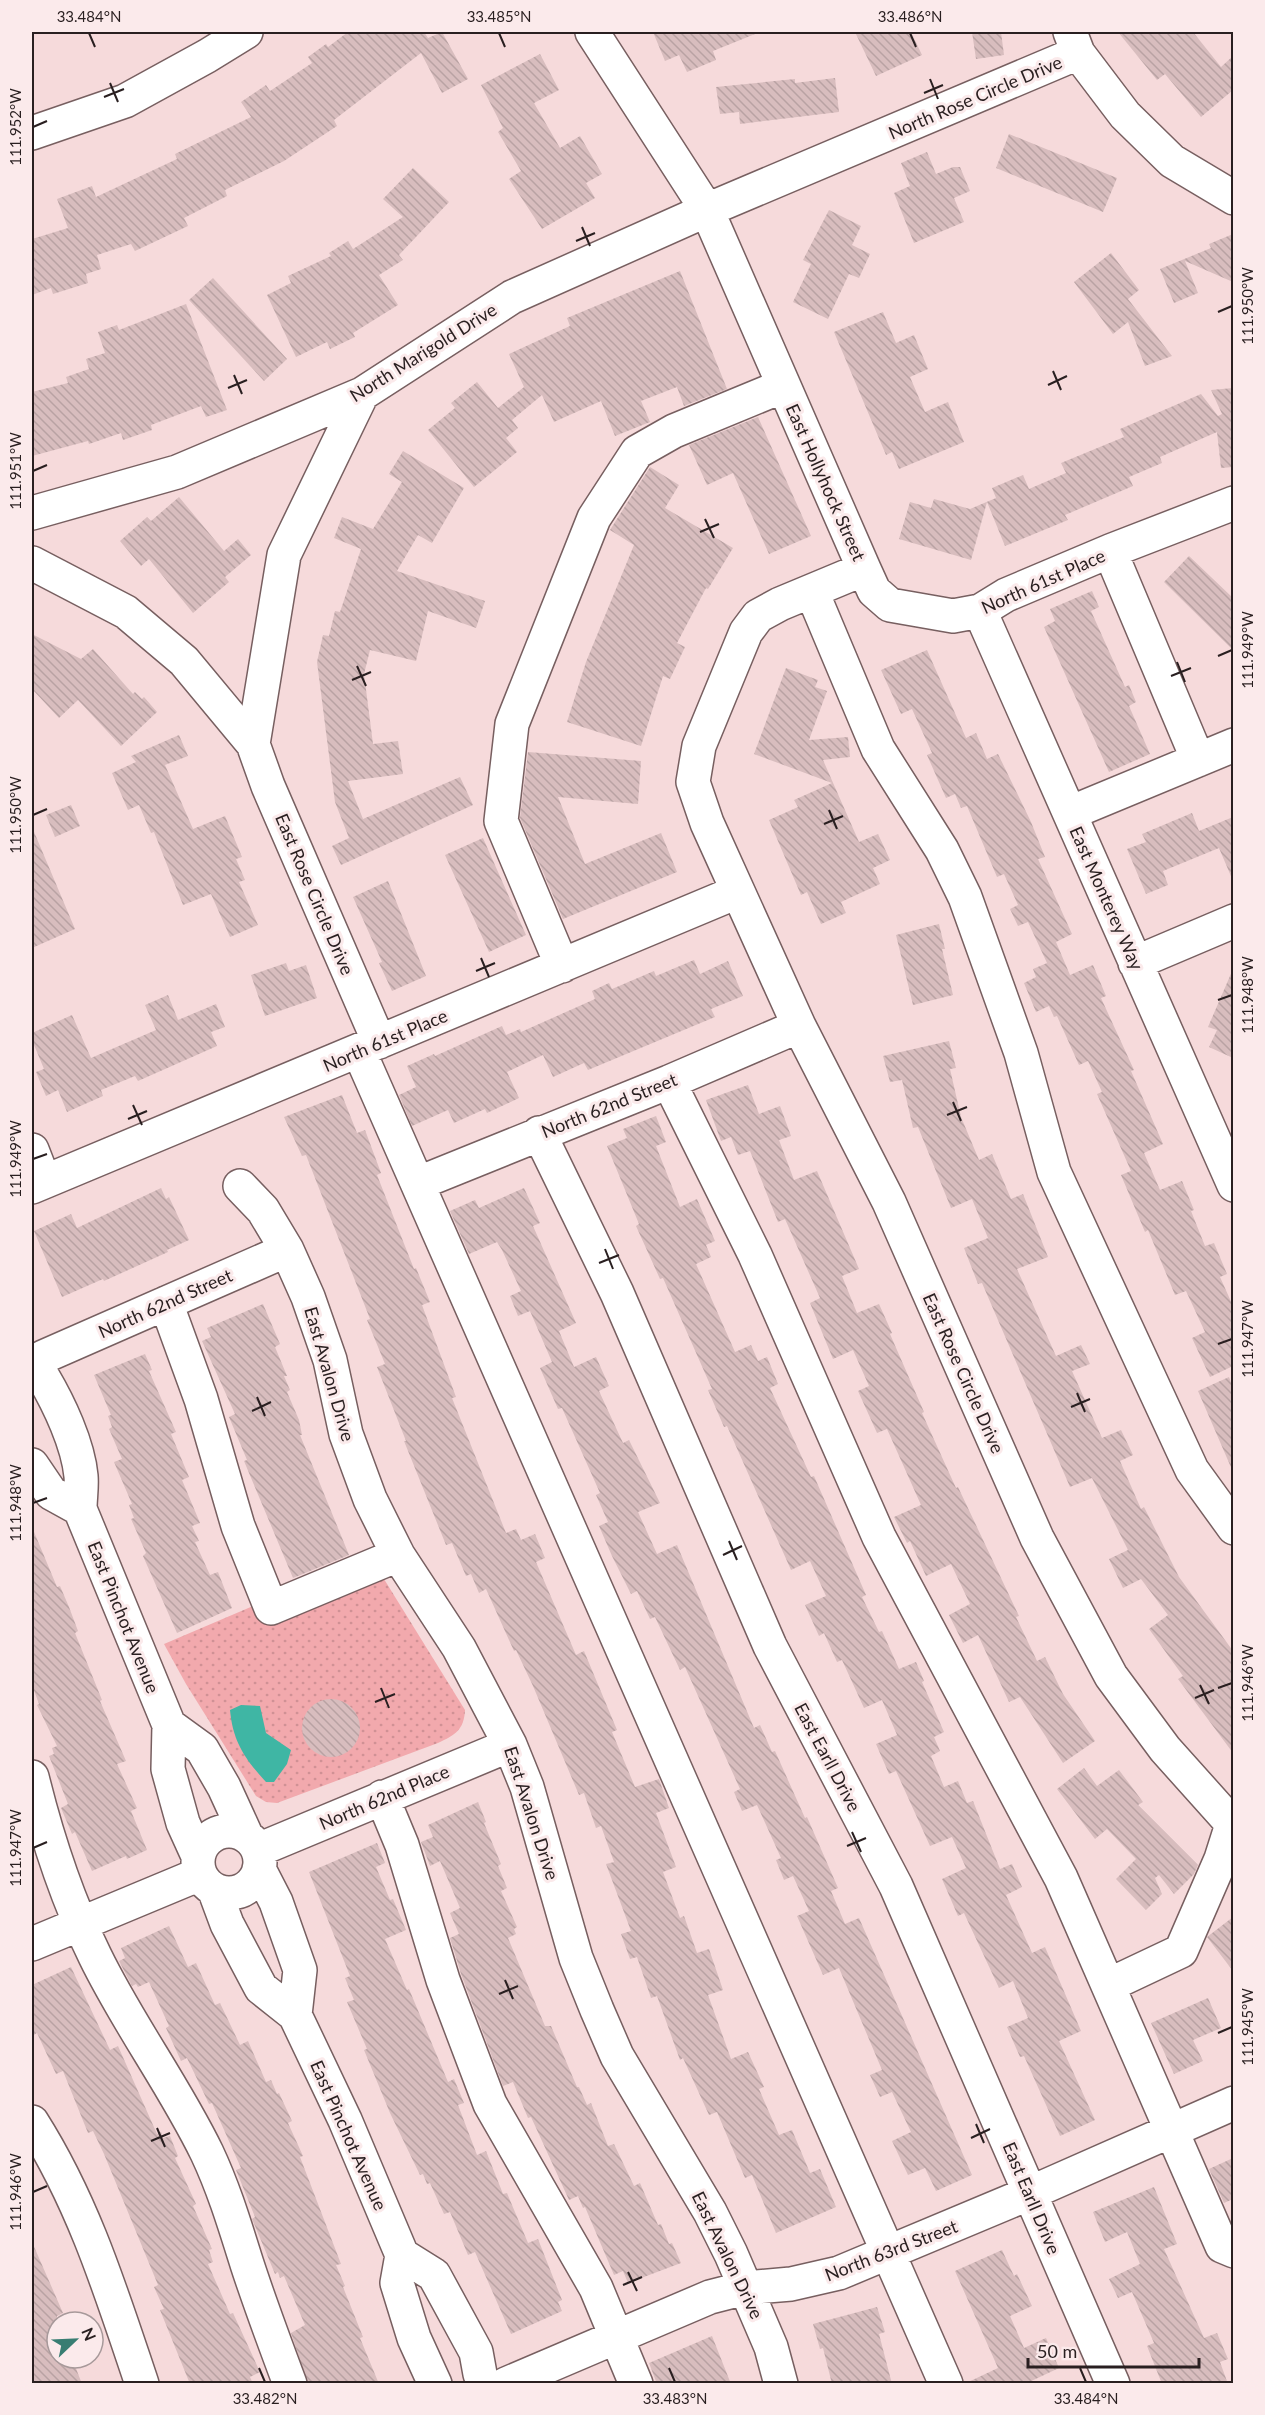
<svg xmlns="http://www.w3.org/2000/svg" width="1265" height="2415" font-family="Lato,sans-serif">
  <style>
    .grass { fill: url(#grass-dots) }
    .water { fill: #3fb6a4 }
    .building { fill: url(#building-back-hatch) }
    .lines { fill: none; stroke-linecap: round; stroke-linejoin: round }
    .minor-casing { stroke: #775f60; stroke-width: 36 }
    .minor { stroke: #fff; stroke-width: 33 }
    .ticks { fill: none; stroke: #291f20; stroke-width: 2 }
    .labels { text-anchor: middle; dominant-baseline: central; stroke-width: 6; stroke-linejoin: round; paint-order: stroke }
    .street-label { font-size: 18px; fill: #291f20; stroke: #fbeaeb }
    .neatline { fill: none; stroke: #291f20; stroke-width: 2 }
    .ticks-label { font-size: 15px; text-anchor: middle; fill: #291f20 }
  </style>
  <defs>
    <pattern id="grass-dots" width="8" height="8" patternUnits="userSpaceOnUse" patternTransform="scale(1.5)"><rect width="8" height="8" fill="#f2a9ad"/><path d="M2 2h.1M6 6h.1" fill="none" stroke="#d09195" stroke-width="1.8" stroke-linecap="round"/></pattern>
    <pattern id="building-back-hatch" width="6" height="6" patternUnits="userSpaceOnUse" patternTransform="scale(1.5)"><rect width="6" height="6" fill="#d8bdbe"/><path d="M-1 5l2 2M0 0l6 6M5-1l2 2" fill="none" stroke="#b9a2a3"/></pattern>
  </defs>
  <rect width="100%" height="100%" fill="#f6dadb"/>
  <path class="grass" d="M379,1571L465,1710C464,1730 455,1735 438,1743L277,1803L266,1802L256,1796L186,1684L164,1644L260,1603Z"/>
  <path class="water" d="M241,1705L260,1706L266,1733L291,1750L287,1764L274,1782H266C245,1759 233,1742 230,1710Z"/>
  <path class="building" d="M348,32H424L428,38L442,32L468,79L442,93L421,53L334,120L337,126L284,161L225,190L227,196L184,218L188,226L135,251L131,244L97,255L101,269L86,274L88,283L53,294L51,288L32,295V239L68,228L57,199L92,186L96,197L177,159L175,154L251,117L241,102L266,85L270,91L312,63L308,57L326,44L328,47Z
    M653,32H760L713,51L716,60L687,72L679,55L665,61Z
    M855,32H911L922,55L876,76Z
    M972,32H1001L1004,55L976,59Z
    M1118,32H1193L1221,67L1233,56V90L1201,117L1165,74L1157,80Z
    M540,54L559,90L534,103L560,148L580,136L602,174L586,183L595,198L542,229L509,179L521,171L498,132L503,128L481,85Z
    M835,78L839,112L740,124L739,112L720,114L716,87L795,79V83Z
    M1009,134L1117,178L1103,212L996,168Z
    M927,152L936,174L953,167H960L970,191L954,198L964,222L914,243L894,193L910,186L901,163Z
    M413,168L449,202L399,255L403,260L379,275L398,305L353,333L355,337L330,349L327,342L296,357L267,295L291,283L288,276L331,256L329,253L348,241L353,249L403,217L383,199Z
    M829,210L861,226L852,245L870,254L859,278L849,274L828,319L793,302L811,264L803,260Z
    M1233,234V282L1185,261L1198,293L1174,303L1160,269L1211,248L1209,244Z
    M1111,253L1139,290L1128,299L1172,356L1145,366L1128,322L1113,334L1074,282Z
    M680,271L727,389L684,406L677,387L641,401L650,422L615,436L601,401L554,422L542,395L512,420L518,428L506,438L517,452L474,487L428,430L455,408L451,403L477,382L498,408L524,387L509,354L570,326L567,318Z
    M213,278L287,359L264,381L189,300Z
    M186,304L227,410L206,417L201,406L151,425L152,430L123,440L121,433L89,444L88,441L32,456V392L68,383L66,377L89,369L86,359L105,353L98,332L117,325L119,330Z
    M883,312L896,343L914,335L928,369L910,377L925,412L948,402L964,442L899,469L892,452L886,455L834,332Z
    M1233,388V467L1221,468L1217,432L1160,457L1162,463L1129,477L1133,486L1065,515L1068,520L1005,546L987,502L971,560L899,539L910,502L931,508L934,499L970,509L996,498L992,488L1023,475L1029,489L1066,473L1061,463L1124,437L1120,429L1201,394L1218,416L1222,414L1211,390Z
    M758,417L811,536L769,554L733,473L707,485L689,445Z
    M403,451L464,488L432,543L418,535L397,571L485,601L476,628L428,611L416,661L370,650L364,674L373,744L398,741L403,774L348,781L363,819L460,777L473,805L341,865L332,846L349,838L335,802L317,662L323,635L329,636L335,611L340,612L361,549L334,538L342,517L373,529L402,482L389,474Z
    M650,467L679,485L665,508L733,548L708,589L706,588L677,643L685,647L670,679L663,676L641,746L567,722L586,662L634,545L610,530Z
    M179,497L224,551L238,539L251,555L225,577L229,582L193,613L149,559L141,566L120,541L147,517L151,521Z
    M1189,556L1233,598V650L1164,582Z
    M1092,591L1099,607L1091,611L1125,687L1129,685L1136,702L1129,706L1150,754L1109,772L1044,627L1055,621L1050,609Z
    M32,634L81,659L93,649L133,694L135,692L142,699L144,697L157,712L121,746L78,700L59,718L32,689Z
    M927,650L966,738L976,733L987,759L998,754L1031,822L1045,857L1038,859L1072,934L1056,942L1070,975L1093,965L1106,996L1101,998L1134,1070L1131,1071L1163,1144L1144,1153L1160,1190L1182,1181L1194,1210L1191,1211L1205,1246L1214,1243L1227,1274L1220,1277L1233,1306V1366L1210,1377L1192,1338L1205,1332L1186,1291L1175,1295L1148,1230L1145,1232L1121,1175L1131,1171L1097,1094L1102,1092L1088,1061L1079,1065L1057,1016L1054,1017L1049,1006L1036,1012L1024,983L1036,977L1033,969L1047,963L1028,922L1018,926L1010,909L1018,905L1004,874L997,877L967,806L961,808L955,794L946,798L927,755L932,753L912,709L901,714L881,670Z
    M786,668L818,680L815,687L827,691L809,740L848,737L850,757L823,760L859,842L878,834L890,860L873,868L880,884L841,902L846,913L821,924L807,892L801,895L769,820L798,807L794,800L832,783L754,754Z
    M179,735L188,756L165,765L193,829L225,816L242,857L236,859L245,880L239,882L258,925L230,937L211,894L183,905L154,832L151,833L139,805L128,810L112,773L136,762L131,756Z
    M528,752L641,761L638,804L558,797L585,864L661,833L677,872L563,919L520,818Z
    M71,805L80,826L55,837L46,815Z
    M1192,813L1199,831L1233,817V881L1219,848L1163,871L1168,885L1146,894L1127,849L1146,842L1142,834Z
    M32,827L75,929L32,948Z
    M483,838L526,935L489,952L445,855Z
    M388,881L426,976L392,991L379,963L382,962L353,897Z
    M939,924L945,949H942L953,995L913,1005L896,935Z
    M694,960L700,974L728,961L743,996L711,1009L715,1017L588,1070L584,1063L553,1077L543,1055L507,1072L519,1098L487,1113L485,1109L454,1123L448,1110L412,1126L399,1095L416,1087L407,1066L434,1054L435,1056L502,1026L506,1035L520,1029L521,1032L595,999L592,991L609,983L612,989L654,971L656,976Z
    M286,963L289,971L306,965L317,998L265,1016L251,975Z
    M1233,969V1058L1209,1047L1217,1030L1208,1027Z
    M168,995L178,1020L216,1004L225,1027L211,1032L217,1046L138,1081L135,1076L101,1090L103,1096L67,1112L58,1090L46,1096L36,1072L44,1069L32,1040V1033L72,1015L91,1058L156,1030L145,1005Z
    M949,1041L956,1068L950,1069L961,1117L979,1160L992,1154L1011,1199L1023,1194L1048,1257L1017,1269L1056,1356L1081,1345L1090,1364L1072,1371L1102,1438L1121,1430L1133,1455L1120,1461L1141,1509L1144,1507L1179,1577L1233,1651V1753L1178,1679L1183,1676L1149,1629L1168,1615L1141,1579L1123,1588L1109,1559L1128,1550L1092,1478L1070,1487L982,1283L978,1284L964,1248L988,1238L972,1199L951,1208L918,1127L913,1128L902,1080L890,1082L883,1056Z
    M748,1085L759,1114L780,1106L791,1136L779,1140L794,1180L817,1171L859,1269L842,1276L857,1313L879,1304L892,1333L890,1334L924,1412L922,1413L956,1488L958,1487L1019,1616L1016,1617L1037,1661L1045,1657L1063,1694L1095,1741L1063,1763L1020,1697L1009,1702L978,1635L963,1643L949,1615L970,1604L951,1564L926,1576L910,1541L907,1543L894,1517L921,1505L887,1429L877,1433L858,1391L869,1386L853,1350L833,1359L810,1303L820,1298L785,1219L778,1222L750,1151L738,1155L731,1137L721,1141L706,1100Z
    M342,1095L357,1133L365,1130L381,1173L377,1175L414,1269L416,1268L430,1302L422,1305L456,1397L452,1398L506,1533L516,1529L521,1540L535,1534L545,1558L536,1562L576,1655L584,1651L617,1730L612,1732L635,1787L659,1779L669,1808L656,1813L676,1867L663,1872L680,1918L684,1916L697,1953L709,1949L723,1990L708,1995L731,2059L748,2052L764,2087L759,2089L779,2135L792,2130L810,2173L820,2169L836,2207L776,2233L752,2175L745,2178L717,2112L709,2115L683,2058L680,2060L657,1996L651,1998L637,1957L630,1959L621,1934L631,1931L606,1864L614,1862L601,1826L596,1828L584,1793L579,1795L533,1686L516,1650L514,1651L486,1589L479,1593L471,1574L466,1576L452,1543L446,1545L404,1441H406L377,1367L385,1364L367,1320L370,1319L306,1155L302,1156L284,1117Z
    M656,1116L666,1142L656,1146L680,1207L697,1199L715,1241L706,1245L711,1257L696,1264L735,1352L751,1345L758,1361L767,1357L778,1384L770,1388L811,1477L814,1476L866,1595L862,1597L879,1632L882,1631L899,1669L916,1662L924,1681L922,1682L944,1732L934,1737L940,1751L931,1756L944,1787L958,1781L967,1803L973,1801L1000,1869L1012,1864L1022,1887L1006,1895L1032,1953L1045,1947L1081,2031L1059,2041L1095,2120L1060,2136L1024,2056L1020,2057L1007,2027L1028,2018L1013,1981L999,1988L964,1913L958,1916L942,1879L966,1868L952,1837L930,1846L896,1771L889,1774L876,1744L897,1735L882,1700L864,1708L842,1660L837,1662L824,1633L819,1636L805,1605L826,1596L810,1561L791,1570L727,1426L724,1427L708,1390L712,1389L663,1278L660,1279L636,1226L639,1224L607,1146L627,1138L623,1129Z
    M161,1188L166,1199L169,1197L189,1240L167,1250L168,1252L104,1281L103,1279L62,1297L34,1231L71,1214L77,1228Z
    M524,1188L540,1223L533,1226L576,1323L559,1331L574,1367L596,1357L609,1386L599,1391L623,1443L629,1440L660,1503L638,1512L657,1554L677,1545L754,1728L760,1725L772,1752L775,1751L805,1818L807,1817L838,1888L831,1891L845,1924L859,1918L972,2175L936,2191L925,2168L908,2175L892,2141L911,2132L892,2092L880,2097L870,2075L882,2070L839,1968L823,1975L797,1916L809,1911L793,1876L784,1880L776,1860L781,1858L757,1805L742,1811L734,1792L740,1789L685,1667L680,1670L655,1617L650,1619L637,1591L631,1594L612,1556L599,1526L608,1522L596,1495L600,1493L562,1408L558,1409L540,1368L552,1362L530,1311L518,1316L510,1296L521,1291L502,1250L497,1242L469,1254L450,1211L475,1200L479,1208Z
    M263,1304L280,1344L275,1347L287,1376H284L290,1390L287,1392L299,1420L302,1435H300L349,1555L293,1578L244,1461L247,1460L229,1417L235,1414L202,1341L211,1337L207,1328Z
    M145,1354L152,1370L149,1371L176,1432L171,1434L189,1477L182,1480L200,1523L192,1526L199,1541L195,1542L210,1575L218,1572L232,1608L177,1633L143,1556L146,1553L131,1519L134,1518L129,1505L132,1504L114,1462L122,1459L109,1429L112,1427L108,1416L111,1415L94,1375Z
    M1229,1377L1233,1388V1472L1198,1391Z
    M32,1527L57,1587L60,1586L69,1607L78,1631L75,1633L102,1700L100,1701L126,1761L117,1764L137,1808L131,1811L147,1850L127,1859L126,1856L92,1871L75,1832L72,1834L61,1808L68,1804L49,1756L54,1754L52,1748L57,1746L37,1705L39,1704L32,1685Z
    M302 1728a29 29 0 1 1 58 0a29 29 0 1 1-58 0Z
    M1084,1768L1097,1786L1119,1770L1143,1802L1138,1805L1198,1865L1194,1874L1174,1894L1159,1875L1155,1878L1162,1894L1146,1910L1116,1879L1136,1859L1107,1829L1095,1839L1057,1789Z
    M478,1802L486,1822L484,1823L501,1864L498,1866L507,1888L501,1891L517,1927L514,1929L516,1934L508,1938L545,2026H551L577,2087H579L587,2105L591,2103L608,2146L614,2144L634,2186L640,2183L658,2225L661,2224L669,2244L672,2243L681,2263L628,2283L623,2271L614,2275L585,2207L583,2208L578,2196L569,2200L531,2117L528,2118L513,2082L503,2086L461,1974L450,1938L459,1934L450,1913L460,1908L440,1861L430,1866L421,1842L433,1837L428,1825Z
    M377,1843L385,1863L376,1867L390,1900L393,1899L406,1930L385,1939L407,1990L409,1989L448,2082L454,2079L464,2103L458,2105L477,2155L486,2151L503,2194L507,2193L528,2243L538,2239L562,2300L558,2302L562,2311L511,2334L475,2252L468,2255L450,2212L444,2214L430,2183L427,2184L423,2174L420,2175L390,2113L364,2050L367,2049L347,2002L354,2000L345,1978L350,1976L309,1872Z
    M1233,1917V1971L1207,1937Z
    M169,1926L188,1967L196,1963L215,2005L220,2003L240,2045L248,2041L266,2082L271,2080L277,2094L279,2093L292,2121L288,2123L303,2156L300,2157L341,2264L336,2265L345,2286L343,2287L363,2337L360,2338L379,2384H308L291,2333L305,2325L284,2276L280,2278L278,2272L275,2274L255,2226L252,2219L255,2217L236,2170L241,2168L212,2103L209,2104L187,2058L181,2061L166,2028L169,2026L149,1982L138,1987L136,1984L132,1986L119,1961L125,1958L121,1948Z
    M71,1967L110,2050L118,2046L157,2134L161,2132L163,2138L170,2136L178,2156L175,2158L196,2204L193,2206L212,2249L209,2250L213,2262L208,2264L230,2314L233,2313L260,2372L250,2377L253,2384H190L160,2310L164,2309L154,2287L158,2285L104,2154L93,2131L88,2133L63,2071L56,2074L37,2033L32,2036V1985Z
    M1208,1998L1221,2028L1193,2040L1203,2061L1174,2074L1151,2023Z
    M1233,2158V2199L1224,2203L1209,2169Z
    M1154,2187L1177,2244L1164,2249L1204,2338L1217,2333L1228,2359L1220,2362L1228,2384H1162L1147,2346L1154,2343L1132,2292L1118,2298L1109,2279L1140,2264L1127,2232L1105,2242L1093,2212Z
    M32,2242L63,2313L57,2316V2358H72L82,2384H32Z
    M1002,2250L1014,2276L1017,2274L1032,2306L1010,2316L1024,2348L1046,2338L1059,2368L1025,2384H964L998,2368L955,2271Z
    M877,2307L885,2332L879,2334L892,2384H832L823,2348L820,2349L813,2324Z
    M712,2336L731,2384H657L649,2363Z"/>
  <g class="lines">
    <g class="minor-casing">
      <path id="minor" d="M592,32L707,210L864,569L874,591L890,605L953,616L980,611L1006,595L1110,551L1234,503
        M1070,32L1078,53L1125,115L1172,161L1234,198
        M32,133L125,101L207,56L246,32
        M32,513L177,472L362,394L512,297L707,210L1078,53
        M1110,551L1198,760
        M32,563L126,612L184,661L253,744L268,786L379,1042
        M864,569L780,604L758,616L746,632L699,746L693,782L707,823L799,1026L889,1202L1037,1538L1111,1676L1165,1749L1234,1826
        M812,592L878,749L942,850L965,897L1021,1053L1054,1172L1192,1470L1234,1528
        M980,611L1234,1185
        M253,744L284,555L362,394
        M1070,813L1234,745
        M1135,963L1234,921
        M562,966L501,821L512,724L594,518L637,452L674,431L783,386
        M359,1051L946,2384
        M669,1082L755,1255L879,1537L1061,1878L1222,2246L1234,2251
        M539,1133L617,1293L770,1646L896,1886L1113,2384
        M32,1150L44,1181
        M419,1183L669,1082L799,1026
        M240,1186L263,1210L287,1250L308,1297L330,1360L346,1434L370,1499L398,1555L459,1648L510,1745L527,1787L576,1958L597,2010L617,2056L710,2212L731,2254L771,2347L781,2384
        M32,1187L737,892
        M166,1303L201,1399L238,1526L271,1608L398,1555
        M43,1357L287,1250
        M43,1377C59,1404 78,1444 81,1476C82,1487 80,1498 80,1509L169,1725L168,1769L183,1823L198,1856
        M32,1465L51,1493L80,1509
        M169,1725L202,1749L224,1787L246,1835
        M32,1777C47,1838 67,1899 95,1956C128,2024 174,2085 207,2153C224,2189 235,2226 247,2264C260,2304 275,2344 290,2384
        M382,1797L402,1845L443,1980L490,2104L596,2288L636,2384
        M198 1862a31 31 0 1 1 62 0a31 31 0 1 1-62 0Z
        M258,1850L510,1745
        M259,1869L276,1902L300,1970L295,2015
        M214,1889L227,1924L261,1988L295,2015L345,2120L402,2255L397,2283L414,2338L435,2384
        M32,1944L200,1874
        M1109,1985L1181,1951L1221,1859L1234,1818
        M32,2122C84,2204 111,2292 142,2384
        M402,2255L434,2275L476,2352L480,2374
        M506,2384L710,2297L745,2288L791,2284L839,2273L1030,2193L1234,2103"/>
    </g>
    <use href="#minor" class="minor"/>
  </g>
  <path class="ticks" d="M89,33L95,47M499,33L505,47M910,33L916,47M930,79L938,99M110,83L118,102M924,93L943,85M104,97L124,89M33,127L47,121M582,227L590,246M576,241L595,233M1218,312L1232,306M1053,371L1061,390M234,375L242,394M1048,385L1067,376M228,388L247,380M33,471L47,465M705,519L714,538M700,532L719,524M1218,656L1232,650M1177,662L1185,682M357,666L366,686M1171,676L1191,668M352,680L371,672M829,810L837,829M33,815L47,809M824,824L843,816M481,958L489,977M476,971L495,963M1218,1000L1232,995M953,1102L961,1121M133,1105L142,1125M947,1115L967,1107M128,1119L147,1111M33,1159L47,1154M605,1249L613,1269M599,1263L619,1255M1218,1344L1232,1339M1077,1393L1085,1412M257,1397L265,1416M1071,1407L1090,1399M252,1411L271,1402M33,1503L47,1498M729,1541L737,1560M723,1555L742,1546M1200,1685L1209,1704M381,1688L389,1708M1218,1688L1232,1683M1195,1698L1214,1690M375,1702L395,1694M852,1832L861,1852M847,1846L866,1838M33,1848L47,1842M505,1980L513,1999M499,1994L518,1986M1218,2033L1232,2027M976,2124L984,2143M157,2128L165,2147M971,2138L990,2129M151,2141L170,2133M33,2192L47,2186M628,2272L637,2291M623,2285L642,2277M259,2368L265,2382M669,2368L675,2382M1080,2368L1086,2382"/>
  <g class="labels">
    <g class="street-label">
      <text transform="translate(975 97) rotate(-23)">North Rose Circle Drive</text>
      <text transform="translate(423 352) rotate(-32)">North Marigold Drive</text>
      <text transform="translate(826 482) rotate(66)">East Hollyhock Street</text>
      <text transform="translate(1043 581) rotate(-24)">North 61st Place</text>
      <text transform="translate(315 894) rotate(67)">East Rose Circle Drive</text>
      <text transform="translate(1107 898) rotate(66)">East Monterey Way</text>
      <text transform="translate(385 1040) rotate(-23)">North 61st Place</text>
      <text transform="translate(609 1105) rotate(-22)">North 62nd Street</text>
      <text transform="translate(165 1303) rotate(-24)">North 62nd Street</text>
      <text transform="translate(964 1373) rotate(66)">East Rose Circle Drive</text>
      <text transform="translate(330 1374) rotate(74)">East Avalon Drive</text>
      <text transform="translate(124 1617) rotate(68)">East Pinchot Avenue</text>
      <text transform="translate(828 1757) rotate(62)">East Earll Drive</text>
      <text transform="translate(384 1797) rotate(-23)">North 62nd Place</text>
      <text transform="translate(532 1813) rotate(72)">East Avalon Drive</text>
      <text transform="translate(349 2135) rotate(66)">East Pinchot Avenue</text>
      <text transform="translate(1032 2198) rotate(67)">East Earll Drive</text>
      <text transform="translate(891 2250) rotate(-21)">North 63rd Street</text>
      <text transform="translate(728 2255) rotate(64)">East Avalon Drive</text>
    </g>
  </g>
  <rect width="1265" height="2415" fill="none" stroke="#fbeaeb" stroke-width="66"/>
  <g transform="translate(75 2340) rotate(67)"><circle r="28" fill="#fbeaeb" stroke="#a7999a" stroke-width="1.5"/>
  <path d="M0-4.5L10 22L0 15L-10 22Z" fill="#387d72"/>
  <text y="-9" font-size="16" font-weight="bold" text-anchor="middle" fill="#291f20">N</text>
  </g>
  <path d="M1028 2358v9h171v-9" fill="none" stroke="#291f20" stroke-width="3"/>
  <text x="1037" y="2358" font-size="18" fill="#291f20" stroke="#fbeaeb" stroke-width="4.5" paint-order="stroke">50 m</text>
  <rect x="33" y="33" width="1199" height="2349" class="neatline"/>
  <g class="ticks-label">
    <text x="89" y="22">33.484°N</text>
    <text x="499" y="22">33.485°N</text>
    <text x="910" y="22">33.486°N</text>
    <text transform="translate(16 127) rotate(-90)" y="5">111.952°W</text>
    <text transform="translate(1248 306) rotate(-90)" y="5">111.950°W</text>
    <text transform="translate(16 471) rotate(-90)" y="5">111.951°W</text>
    <text transform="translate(1248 650) rotate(-90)" y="5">111.949°W</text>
    <text transform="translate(16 815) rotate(-90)" y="5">111.950°W</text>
    <text transform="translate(1248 995) rotate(-90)" y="5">111.948°W</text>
    <text transform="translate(16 1159) rotate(-90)" y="5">111.949°W</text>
    <text transform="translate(1248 1339) rotate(-90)" y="5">111.947°W</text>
    <text transform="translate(16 1503) rotate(-90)" y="5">111.948°W</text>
    <text transform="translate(1248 1683) rotate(-90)" y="5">111.946°W</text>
    <text transform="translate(16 1848) rotate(-90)" y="5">111.947°W</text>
    <text transform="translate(1248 2027) rotate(-90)" y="5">111.945°W</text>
    <text transform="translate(16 2192) rotate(-90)" y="5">111.946°W</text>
    <text x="265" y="2404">33.482°N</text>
    <text x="675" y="2404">33.483°N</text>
    <text x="1086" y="2404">33.484°N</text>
  </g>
</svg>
